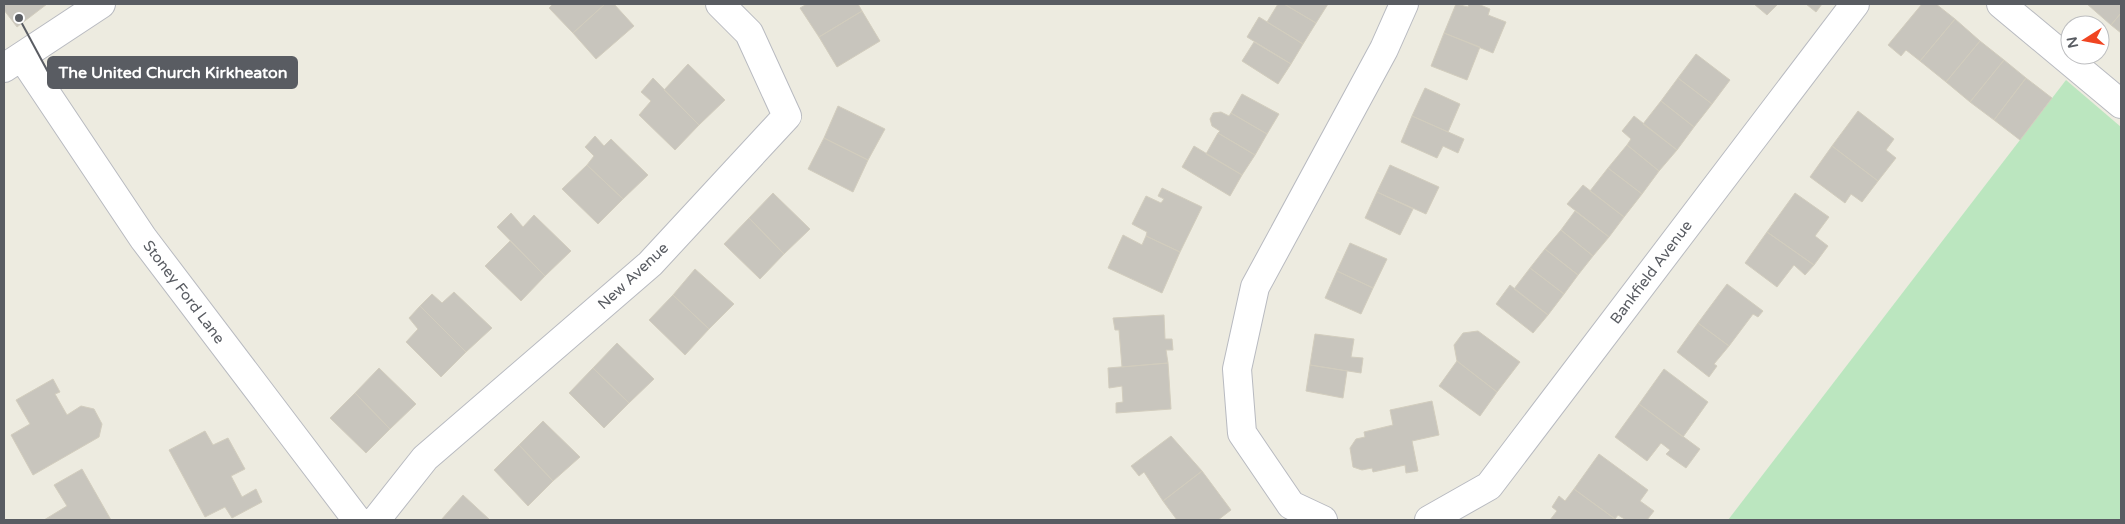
<svg xmlns="http://www.w3.org/2000/svg" width="2125" height="524" font-family="'Varela Round',sans-serif">
  <style>
    .green { fill: #bbe6bf }
    .building { fill: #c8c5bd; stroke: #d2cdbe }
    .lines { fill: none; stroke-linecap: round; stroke-linejoin: round }
    .minor-casing { stroke: #b8bac0; stroke-width: 30 }
    .minor { stroke: #fff; stroke-width: 28 }
    .labels { text-anchor: middle; dominant-baseline: central; stroke-width: 5; stroke-linejoin: round; paint-order: stroke }
    .street-label { font-size: 15px; fill: #595c62; stroke: #fff }
    .leader { fill: none; stroke: #595c62; stroke-width: 2 }
    .callout-dot { fill: #595c62; stroke: #fff; stroke-width: 2 }
    .callout { fill: #595c62; stroke: #595c62; stroke-width: 2 }
    .callout-label { font-size: 16px; text-anchor: middle; font-weight: bold; fill: #fff }
  </style>
  <rect width="100%" height="100%" fill="#edebe0"/>
  <path class="green" d="M2066,80L2121,127V520H1728Z"/>
  <path class="building" d="M4,4H47L17,27L4,10Z
    M553,4H605L573,33L549,8Z
    M605,4H614L634,26L596,59L573,33Z
    M807,4H858L862,11L819,37L800,8Z
    M1278,4H1284L1316,23L1303,44L1267,22Z
    M1284,4H1328L1316,23Z
    M1456,4L1468,7L1469,4H1478L1490,9L1488,15L1506,22L1493,53L1444,33Z
    M1754,4H1778L1767,15Z
    M1806,4H1822L1816,12Z
    M1922,4H1936L1955,19L1920,61L1906,50L1901,56L1888,45Z
    M2087,4H2121V13L2111,25Z
    M862,11L880,41L837,67L819,37Z
    M2121,13V33L2111,25Z
    M1259,17L1303,44L1291,64L1247,37Z
    M1955,19L1980,41L1946,82L1920,61Z
    M1444,33L1480,47L1467,80L1431,66Z
    M1980,41L2004,60L1970,102L1946,82Z
    M1254,42L1291,64L1278,84L1242,61Z
    M1696,54L1730,80L1712,104L1678,78Z
    M2004,60L2026,78L1994,120L1970,102Z
    M688,64L725,100L699,125L664,90Z
    M653,78L699,125L675,150L639,115L651,101L641,92Z
    M1678,78L1712,104L1694,127L1661,101Z
    M2026,78L2052,98L2020,140L1994,120Z
    M1425,88L1460,104L1448,132L1412,116Z
    M1242,94L1279,114L1267,134L1231,113Z
    M1661,101L1694,127L1677,150L1643,124Z
    M838,106L885,129L868,160L824,138Z
    M1858,111L1894,139L1886,150L1896,158L1878,181L1832,146Z
    M1221,112L1229,116L1231,113L1267,134L1255,155L1218,133L1220,131L1212,126L1210,119L1213,113Z
    M1412,116L1464,139L1458,153L1443,146L1437,158L1401,142Z
    M1634,116L1677,150L1659,171L1627,145L1631,139L1622,131Z
    M1218,133L1255,155L1242,175L1206,154Z
    M595,136L604,146L611,139L648,175L623,199L587,165L594,156L585,147Z
    M824,138L868,160L853,192L808,169Z
    M1627,145L1659,171L1642,194L1608,168Z
    M1194,146L1242,175L1230,196L1182,167Z
    M1832,146L1878,181L1862,202L1851,194L1845,203L1810,177Z
    M587,165L623,199L598,224L562,189Z
    M1390,165L1439,187L1426,214L1377,192Z
    M1608,168L1642,194L1624,217L1590,191Z
    M1583,185L1624,217L1609,237L1567,204Z
    M1162,188L1202,207L1180,252L1146,236L1147,232L1132,224L1146,196L1161,203L1164,199L1158,196Z
    M1377,192L1413,209L1400,235L1365,218Z
    M773,193L810,229L784,254L749,218Z
    M1795,193L1829,217L1815,236L1828,246L1814,265L1767,232Z
    M1575,211L1609,237L1593,256L1561,230Z
    M511,213L523,227L534,215L571,251L545,276L497,227Z
    M749,218L784,254L760,279L724,244Z
    M1561,230L1593,256L1578,275L1545,249Z
    M1767,232L1814,265L1805,275L1794,265L1777,287L1745,263Z
    M1123,235L1142,245L1146,236L1180,252L1162,293L1108,268Z
    M510,241L545,276L521,301L485,266Z
    M1350,243L1387,259L1373,288L1337,271Z
    M1545,249L1578,275L1564,294L1530,268Z
    M1530,268L1564,294L1548,315L1514,289Z
    M695,269L734,304L709,329L673,295Z
    M1337,271L1373,288L1361,314L1325,298Z
    M1727,284L1763,311L1758,317L1753,314L1729,346L1698,323Z
    M1510,285L1548,315L1533,333L1496,304Z
    M454,292L492,328L466,352L420,306L432,294L442,303Z
    M673,295L709,329L685,355L649,320Z
    M420,306L466,352L441,377L406,342L418,329L409,318Z
    M1164,315L1165,339H1172L1173,350H1166L1168,363L1122,367L1119,330H1115L1113,318Z
    M1698,323L1729,346L1714,364L1717,366L1709,377L1677,352Z
    M1478,331L1520,362L1497,392L1457,361L1454,345L1463,333Z
    M1315,334L1354,339L1351,357L1363,358L1361,373L1310,365Z
    M617,343L654,379L629,403L593,368Z
    M1457,361L1497,392L1480,416L1439,386Z
    M1168,363L1171,409L1116,413V403L1123,402L1122,386L1109,388L1108,368Z
    M1310,365L1347,371L1343,398L1306,391Z
    M379,368L416,404L390,429L355,393Z
    M593,368L629,403L604,428L569,393Z
    M1664,369L1708,402L1683,437L1639,404Z
    M53,379L60,392L55,394L67,415L81,406L94,409L102,424L99,437L33,475L11,435L30,424L16,400Z
    M355,393L390,429L366,453L330,418Z
    M1432,401L1439,435L1412,441L1418,471L1406,473L1405,465L1373,472L1372,468L1362,470L1353,467L1350,448L1356,439L1365,437L1364,432L1393,425L1390,410Z
    M1639,404L1700,449L1686,468L1666,454L1670,450L1661,443L1647,461L1615,437Z
    M543,421L580,457L553,481L519,445Z
    M205,431L213,445L228,438L245,469L231,476L242,497L256,489L262,502L232,518L225,507L205,517L169,450Z
    M1171,436L1202,471L1163,501L1144,472L1139,476L1131,466Z
    M519,445L553,481L528,506L494,470Z
    M1599,454L1648,490L1640,501L1654,511L1647,520H1626L1618,515L1615,519L1574,489Z
    M82,469L111,520H44L67,506L54,485Z
    M1202,471L1231,510L1218,520H1177L1163,501Z
    M1574,489L1615,519L1616,520H1550L1557,511L1552,507L1559,496L1565,501Z
    M463,495L490,520H441Z"/>
  <g class="lines">
    <g class="minor-casing">
      <path id="minor" d="M2001,4L2121,104
        M22,57L143,238L357,520
        M4,68L101,4
        M376,520L425,458L650,264L787,116L749,33L720,4
        M1323,520L1291,505L1242,433L1237,369L1255,287L1384,49L1404,4
        M1429,520L1489,486L1855,4"/>
    </g>
    <use href="#minor" class="minor"/>
  </g>
  <g class="labels">
    <g class="street-label">
      <text transform="translate(1651 272) rotate(-53)">Bankfield Avenue</text>
      <text transform="translate(633 276) rotate(-43)">New Avenue</text>
      <text transform="translate(184 292) rotate(53)">Stoney Ford Lane</text>
    </g>
  </g>
  <path class="leader" d="M19 18L48 72"/>
  <circle class="callout-dot" cx="19" cy="18" r="5"/>
  <rect class="callout" x="48" y="57" width="249" height="31" rx="5"/>
  <g class="callout-label">
    <text x="173" y="78">The United Church Kirkheaton</text>
  </g>
  <rect width="2125" height="524" fill="none" stroke="#595c62" stroke-width="10"/>
  <g transform="translate(2085 40) rotate(259)"><circle r="24" fill="#ffffff" stroke="#bdbec0"/>
  <path d="M0-4L9 19L0 12L-9 19Z" fill="#f04522"/>
  <text y="-8" font-size="14" font-weight="bold" text-anchor="middle" fill="#595c62">N</text>
  </g>
</svg>
